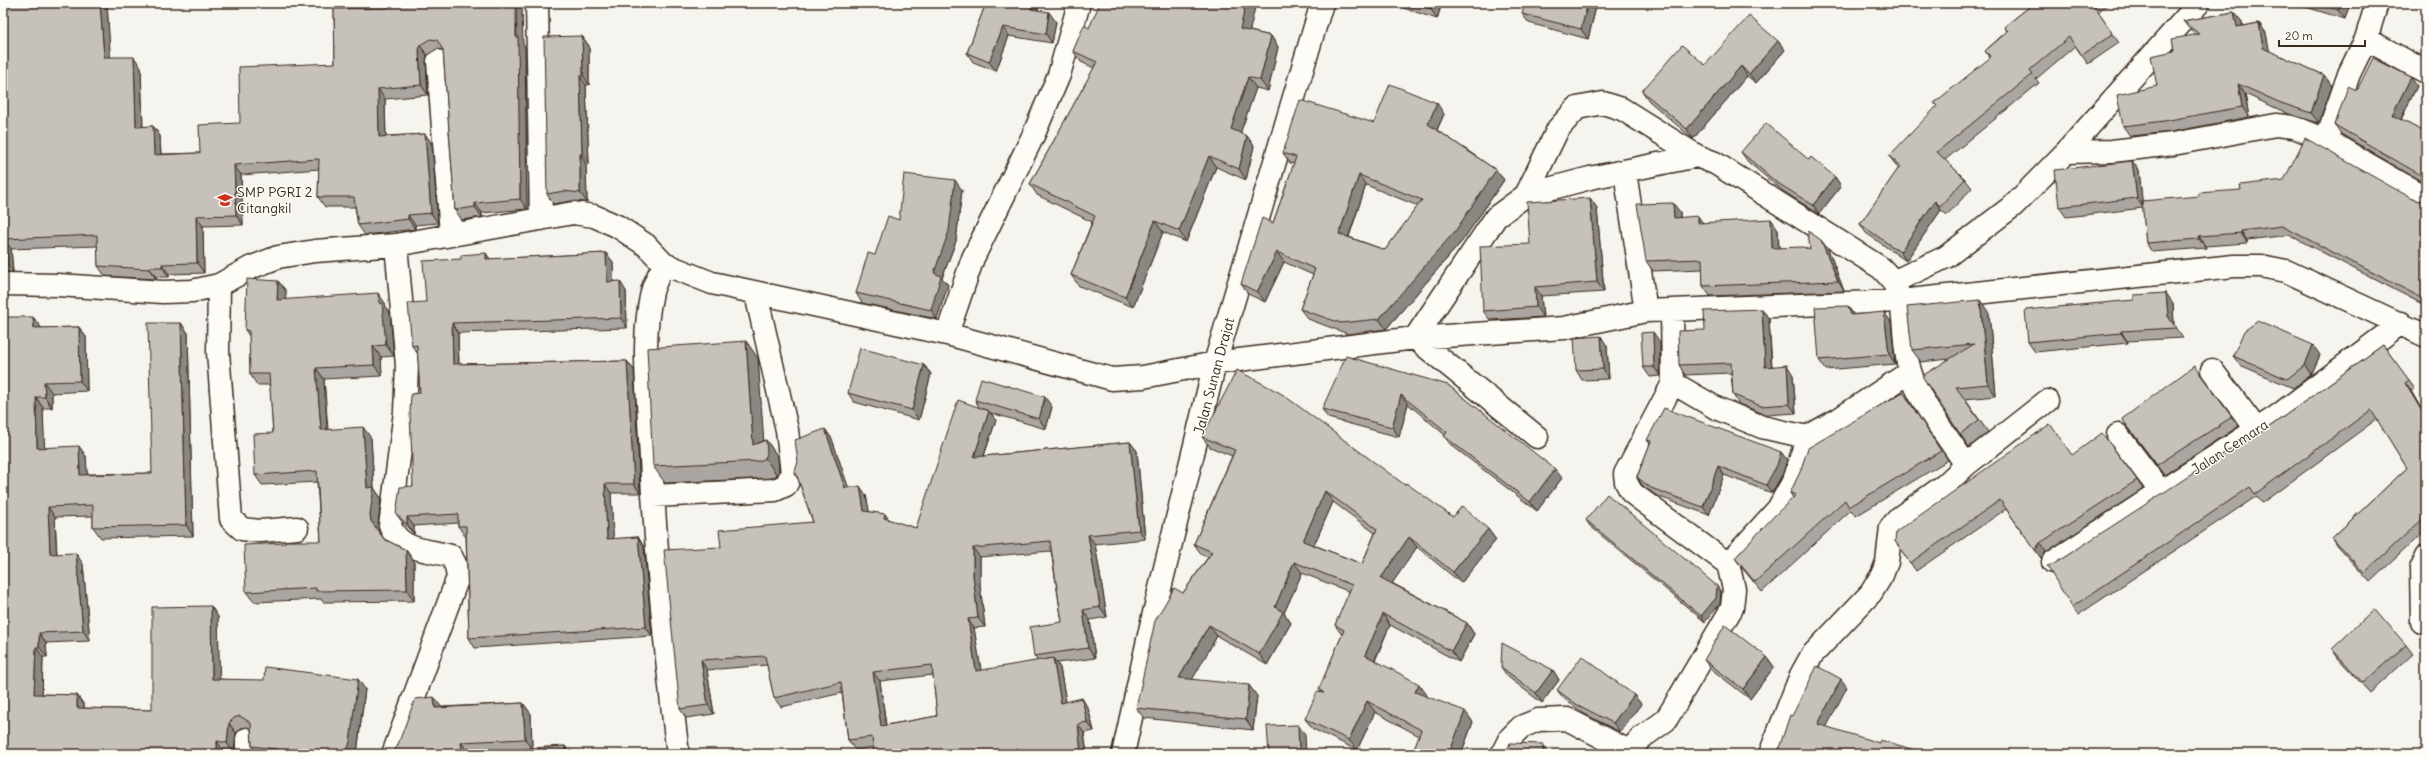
<svg xmlns="http://www.w3.org/2000/svg" width="2429" height="757" font-family="Delius,sans-serif">
  <style>
    .lines { fill: none; stroke-linecap: round; stroke-linejoin: round }
    .minor-casing { stroke: #3b2a1e; stroke-width: 25 }
    .minor { stroke: #fdfcf7; stroke-width: 22 }
    .wall { fill: #aba6a1; stroke: #3b2a1e; fill-rule: evenodd }
    .shaded-wall { fill: #8b8783; stroke: #3b2a1e }
    .building { fill: #c7c1bb; stroke: #3b2a1e; fill-rule: evenodd }
    .labels { text-anchor: middle; dominant-baseline: central; stroke-width: 3; stroke-linejoin: round; paint-order: stroke }
    .poi-label { font-size: 14px; fill: #3b2a1e; stroke: #fdfcf7; text-anchor: start }
    .street-label { font-size: 14px; fill: #3b2a1e; stroke: #fdfcf7 }
  </style>
  <rect width="100%" height="100%" fill="#f5f4ee"/>
  <filter id="ink" filterUnits="userSpaceOnUse"><feTurbulence type="fractalNoise" baseFrequency=".025" numOctaves="2"/><feDisplacementMap in="SourceGraphic" scale="8" xChannelSelector="R" yChannelSelector="G"/><feConvolveMatrix kernelMatrix="1 2 1 2 8 2 1 2 1" color-interpolation-filters="sRGB"/></filter>
  <g filter="url(#ink)">
    <g class="lines">
      <g class="minor-casing">
        <path id="minor" d="M537,3L541,219
          M2366,39L2377,3
          M438,61L451,235
          M2426,72L2366,39L2349,74L2326,140L2426,198
          M2066,152L2112,151L2173,144L2276,125L2294,127L2326,140
          M1625,172L1646,311
          M1526,195L1558,129L1577,108L1603,103L1622,109L1697,156
          M664,264C660,273 654,283 652,292C641,339 648,392 650,440C655,545 665,650 678,754
          M1893,282L1946,257L2014,205L2066,152L2199,3
          M3,284L58,285L163,292L192,291L219,285L250,268L278,257L315,251L396,245L573,213L594,216L617,226L646,245L664,264L712,283L947,334L1112,379L1143,377L1215,363L1415,338L1564,328L1646,311L1900,301L2234,266H2261L2286,271L2426,336
          M219,285L218,352L231,519L242,529L260,531L297,528
          M1672,310L1673,383L1716,408L1762,427L1807,437L1839,419L1910,372
          M947,334L973,258L1033,136L1059,75L1078,7
          M2212,370L2257,430
          M2118,435L2161,492
          M1537,437L1415,338L1496,217L1526,195L1590,178L1697,156L1715,163L1881,268C1885,272 1890,277 1893,282C1908,307 1901,343 1910,371C1918,401 1949,438 1966,465L1945,485L1899,518L1891,527L1887,562L1882,575L1871,593L1812,655L1801,675L1770,754
          M1966,465L2047,401
          M653,496L775,490L786,485L792,473L787,430L756,294
          M2053,562L2276,417L2401,323
          M1728,564L1778,509L1795,478L1807,437
          M2422,622L2421,568L2426,557
          M247,754V739
          M393,754L458,577L456,566L451,556C427,549 401,552 390,526L405,412L407,365L396,245
          M1123,754L1153,617L1215,363L1322,3
          M1502,754L1510,738L1521,727L1538,720L1567,719L1629,751
          M1627,754L1640,739L1666,720L1732,608L1734,589L1728,564L1632,493L1626,482L1625,474L1673,383"/>
      </g>
      <use href="#minor" class="minor"/>
    </g>
    <path class="wall" d="M3,3H107L110,57L141,67L143,127L153,126L160,136L161,154L200,153L240,123L335,63L334,9L523,44L525,47L527,209L482,213V217L462,220L455,210L443,50L437,49L427,55L426,62L428,95L385,99L386,136L425,134L432,144L438,223L415,225V229L365,235L358,225L355,207H325L318,197L319,169L241,175L243,225L203,226L204,273L169,274V277H156V279L105,276L98,266V246L11,249L13,272H3Z
      M986,3H1039L1038,11L1056,22L1052,43L1009,36L996,71L973,62L967,53Z
      M1388,3H1442L1437,19Z
      M1597,3L1588,39L1529,23L1522,14Z
      M2034,3H2110L2098,12L2119,43L2088,64L2075,46L2036,79L2039,83L1945,160L1965,179L1972,188L1947,215L1941,210L1906,261L1866,233L1860,224L1899,168L1896,165L1889,156L1990,58L1985,51L2007,31L2004,27Z
      M2156,3H2168L2163,9Z
      M2298,3H2350L2345,19L2299,5Z
      M2234,12L2242,22V26L2259,23L2266,33L2269,51L2324,75L2332,86L2319,123L2289,114L2245,94L2249,117L2171,132L2130,136L2123,126L2157,86L2174,51L2195,35L2191,31L2183,21Z
      M1089,28L1250,31L1271,36L1278,47L1268,91L1256,88L1240,133L1247,136L1254,146L1246,180L1216,167L1186,242L1163,232L1133,307L1079,286L1071,275L1092,222L1037,195L1030,184L1094,68L1081,62L1073,51Z
      M582,36L589,46V85H586L589,164H586L587,202L571,201L553,204L547,194Z
      M1778,41L1785,50L1756,83L1747,76L1693,139L1649,101L1642,91L1705,65Z
      M2417,86L2401,120L2426,133V184L2341,134L2335,125L2357,90Z
      M1444,114L1437,130L1496,170L1504,180L1463,240L1386,329L1348,334L1308,319L1300,309L1313,275L1284,262L1265,302L1248,294L1241,284L1273,223L1294,164L1290,163L1283,153L1374,123ZM1366,185L1418,206L1385,250L1349,237Z
      M1741,152L1809,160L1835,177L1841,186L1819,214L1783,191L1748,162Z
      M2139,170L2142,201L2413,199L2420,201L2426,199V306L2289,235L2247,240V243L2205,246L2206,248L2152,252L2146,243L2143,208L2066,217L2059,207Z
      M962,190L956,241L942,278L948,285L937,319L862,303L856,293L899,220Z
      M1590,198L1597,208L1604,292L1541,296L1543,317L1490,320L1483,311L1530,244Z
      M1680,212V218L1702,223L1778,229L1779,248L1810,250L1828,249L1844,291L1710,296L1703,286V269L1653,271L1646,261Z
      M606,253L613,262V281L626,291L627,328L458,333L459,364L627,361L634,370L640,493H611L613,539L638,537L644,547L652,636L475,648L469,638L466,536H465L458,526V523L414,526V534L403,523L396,514L413,486L420,393L418,354L412,346L426,302L490,259Z
      M278,281L286,291L285,300L385,303L386,308L390,313L394,356L381,357L382,376L324,379L328,429L371,438L374,488L381,498L378,524L379,531L384,539L406,550L414,561V601L323,602L321,599L254,602L246,592L321,541L317,482L262,485L255,475L273,433L270,385H257L250,374V337L245,330Z
      M2173,303L2174,326L2183,338L2127,341L2128,343L2035,352L2028,342Z
      M1762,309L1769,319L1772,366L1793,375L1796,413L1767,415L1739,404L1733,395L1731,373L1685,375L1679,365Z
      M1884,312L1891,322L1895,364L1826,370L1819,360Z
      M1989,313L1996,396L1965,399L1988,432L1969,447L1960,434L1949,359L1921,362L1912,350Z
      M33,317L41,328L79,327L86,337L87,391L52,393V408H43L44,447L86,456L87,474L152,473L181,323L188,333L193,536L101,538L93,527V516L55,517L57,554L83,564L90,641L46,643L47,657H43L42,694L77,695L84,705V708L152,710L211,606L218,617L219,679L365,689L357,754H258L252,746L251,729L247,727L241,728L236,733L234,753L224,752V754H3Z
      M1660,342V376L1650,377L1643,367Z
      M2383,345L2415,389L2411,391L2426,417V530L2370,582L2338,547L2332,538L2407,468L2377,419L2262,503L2257,496L2078,615L2072,607L2054,564L2254,438Z
      M1607,346L1609,379L1582,380L1576,370Z
      M2320,355L2311,375L2293,388L2240,365L2233,356Z
      M758,358L763,441L766,440L778,457L779,471L777,475L772,478L665,483L653,466Z
      M924,365L931,374L919,420L854,402L848,393Z
      M1448,385L1562,478L1537,511L1451,445L1444,436L1445,435L1408,404L1399,437L1328,418L1322,409Z
      M975,400L1052,407L1046,429L991,413L996,420L984,456L1130,442L1137,451L1145,539L1095,544L1107,617L1090,620L1095,658L1057,663L1060,668L1066,702L1088,708L1094,731L1084,733L1087,754H874L873,747L855,750L848,740L842,693L781,707L774,698L767,665L707,670L714,714L686,718L680,709L721,547L813,522L798,479L794,474L825,429L832,439L848,488L866,495L869,512L885,514L889,520L916,528L979,407ZM1051,551L1062,622L1034,656L1038,661L981,671L974,628L985,627L980,585V557ZM933,675L937,716L886,725L880,681Z
      M1909,401L1948,460L1856,516L1851,510L1762,592L1742,568L1735,558L1793,498L1790,493Z
      M2232,417L2239,426L2164,475L2122,419Z
      M1202,437L1405,485L1453,517L1488,529L1496,540L1461,583L1417,547L1392,583L1467,623L1474,634L1459,662L1390,625L1375,661L1427,695L1426,696L1473,722L1461,754H1412L1419,736L1375,712L1357,750L1313,729L1305,719L1321,692L1319,689L1342,635L1335,625L1350,592L1302,573L1284,613L1291,623L1267,665L1217,636L1192,679L1257,696L1253,730L1144,718L1136,708L1183,593L1208,557L1202,555L1194,544L1232,456L1210,447ZM1333,502L1375,533L1362,564L1314,545Z
      M1647,440L1781,452L1787,460L1783,473L1772,493L1724,475L1709,515L1657,496L1643,486L1637,477L1650,444Z
      M2072,455L2137,480L2143,489L2046,552L2041,558L2006,509L1916,571L1895,541Z
      M1586,520L1721,592L1720,604L1705,622L1590,526Z
      M2406,645L2413,654L2370,693L2338,658L2332,649Z
      M1767,657L1774,667L1750,699L1711,669L1704,660Z
      M1501,667L1553,670L1559,680L1542,703L1508,677Z
      M1557,690L1634,695L1641,704L1620,732L1583,713L1564,699Z
      M523,703L531,714L532,748L565,746L571,754H512V751L469,753L390,754L441,707Z"/>
    <path class="shaded-wall" d="M100,3H107L111,67L104,57Z
      M516,3H522L523,43L525,47L527,209L520,199Z
      M1031,3H1039L1037,18L1031,9Z
      M1246,3H1256L1248,39L1240,29Z
      M1433,3H1442L1437,19L1431,9Z
      M1588,3H1597L1588,39L1581,29Z
      M2159,3H2168L2163,9Z
      M2341,3H2350L2345,19L2338,10Z
      M1049,12L1056,22L1052,43L1046,34Z
      M2234,12L2242,22L2244,37L2237,27Z
      M2259,23L2266,33L2271,59L2263,48Z
      M1003,27L1009,36L996,71L989,62Z
      M582,36L589,46V85L583,76Z
      M1271,36L1278,47L1268,91L1260,80Z
      M1778,41L1785,50L1756,83L1749,74Z
      M420,45L427,55L426,62L428,95L421,85L419,51Z
      M134,57L141,67L143,137L136,127Z
      M1741,66L1747,76L1693,139L1687,129Z
      M2324,75L2332,86L2319,123L2311,113Z
      M580,76L586,85L589,164L582,154Z
      M1248,77L1256,88L1238,140L1231,129Z
      M2411,77L2417,86L2398,125L2392,115Z
      M2238,84L2245,94L2249,117L2242,107Z
      M378,89L385,99L386,147L379,137Z
      M1437,103L1444,114L1435,134L1428,124Z
      M153,126L160,136L161,165L154,155Z
      M425,134L432,144L438,223L431,213Z
      M1247,136L1254,146L1246,180L1239,169Z
      M580,154L586,164L587,202L580,193Z
      M1209,156L1216,167L1186,242L1179,231Z
      M2132,161L2139,170L2143,208L2137,198Z
      M234,165L241,175L243,225L236,215Z
      M1496,170L1504,180L1463,240L1386,329L1379,319Z
      M1359,175L1366,185L1346,244L1339,234Z
      M1835,177L1841,186L1819,214L1813,205Z
      M955,180L962,190L956,241L942,278L948,285L937,319L931,310L934,273Z
      M1590,198L1597,208L1604,292L1597,282Z
      M1935,201L1941,210L1906,261L1900,252Z
      M475,203L482,213V217L475,207Z
      M1673,203L1680,212V228L1674,218Z
      M408,215L415,225V229L408,219Z
      M196,216L203,226L204,273L197,263Z
      M1698,216L1705,226L1698,223Z
      M1771,219L1778,229L1779,258L1772,248Z
      M1155,221L1163,232L1133,307L1125,297Z
      M2241,231L2247,240V243L2241,233Z
      M2199,236L2205,246L2206,248L2199,239Z
      M4,239L11,249L13,272L6,262Z
      M1821,240L1828,249L1844,291L1838,281Z
      M1277,252L1284,262L1265,302L1257,292Z
      M486,253L493,263L486,259Z
      M606,253L613,262L614,291L607,282Z
      M162,264L169,274V277L162,267Z
      M149,267L156,277V279L149,269Z
      M278,281L286,291L285,311L277,300Z
      M620,281L626,291L627,328L621,318Z
      M1535,287L1541,296L1543,317L1536,307Z
      M378,293L385,303L386,308L390,313L394,356L386,345L379,303Z
      M2166,293L2173,303L2174,326L2168,316Z
      M1980,300L1989,313L1996,396L1988,384Z
      M1848,306L1854,315H1851Z
      M1762,309L1769,319L1772,376L1765,367Z
      M1884,312L1891,322L1895,364L1889,354Z
      M33,317L41,327V338L34,328Z
      M181,323L188,333L193,536L186,525Z
      M452,323L458,333L459,374L453,364Z
      M79,327L86,337L87,391L80,381Z
      M2121,331L2127,341L2128,343L2121,333Z
      M1653,332L1660,342V376L1654,367Z
      M1601,336L1607,346L1609,379L1603,369Z
      M746,341L758,358L765,458L753,445Z
      M2313,345L2320,355L2311,375L2305,365Z
      M373,346L381,357L382,376L374,365Z
      M627,361L634,370L640,493L634,484Z
      M924,365L931,374L919,420L912,410Z
      M1787,365L1793,375L1796,413L1789,404Z
      M316,368L324,379L328,441L321,430Z
      M44,382L52,393V408L45,397Z
      M2405,383L2411,391L2426,417V418Z
      M1401,395L1408,404L1399,437L1392,427Z
      M36,397L43,408L45,458L37,448Z
      M1045,397L1052,407L1046,429L1039,419Z
      M989,411L996,420L980,467L974,457Z
      M363,427L371,438L374,488L381,498L378,524L379,532L371,521L370,514L367,488Z
      M825,429L832,439L852,498L845,488Z
      M766,440L778,457L779,471L777,475L765,458Z
      M1130,442L1137,451L1145,539L1139,530Z
      M79,446L86,456L88,485L80,475Z
      M1781,452L1787,460L1783,473L1772,493L1766,485Z
      M1718,466L1724,475L1709,515L1703,507Z
      M1555,469L1562,478L1537,511L1530,502Z
      M605,484L611,493L614,549L607,539Z
      M860,486L866,495L871,520L864,511Z
      M1325,491L1333,502L1311,552L1303,541Z
      M48,507L55,517L57,565L50,554Z
      M885,514L892,523L884,518Z
      M407,517L414,526V534L407,524Z
      M1488,529L1496,540L1461,583L1453,572Z
      M1088,535L1095,544L1107,617L1100,607Z
      M638,537L644,547L652,636L646,627Z
      M1409,537L1417,547L1389,588L1381,578Z
      M2040,543L2046,552L2041,558L2035,550Z
      M973,548L980,557V585L985,627L978,618L973,575Z
      M406,550L414,561V601L407,590Z
      M76,553L83,564L90,641L83,631Z
      M1294,562L1302,573L1284,613L1291,623L1267,665L1259,654L1275,607Z
      M1717,586L1721,592L1720,604L1705,622L1701,616Z
      M211,606L218,617L220,689L212,679Z
      M1083,610L1090,620L1095,658L1088,648Z
      M1383,614L1390,625L1372,666L1365,655Z
      M968,619L974,628L983,681L976,671Z
      M1467,623L1474,634L1459,662L1451,651Z
      M1209,625L1217,636L1187,689L1179,678Z
      M39,633L46,643L47,657L39,647Z
      M36,647L43,657L42,704L34,694Z
      M1767,657L1774,667L1750,699L1743,689Z
      M1053,658L1060,668L1068,712L1061,703Z
      M701,660L707,670L714,714L708,705Z
      M1553,670L1559,680L1542,703L1536,693Z
      M873,672L880,681L887,736L881,726Z
      M358,679L365,689L357,752V754H346Z
      M1841,679L1847,687L1824,732L1818,724Z
      M1419,684L1427,695L1423,703L1415,692Z
      M1249,685L1257,696L1253,730L1246,719Z
      M77,695L84,705V718L77,708Z
      M1634,695L1641,704L1620,732L1613,723Z
      M434,697L442,708H435Z
      M1082,698L1088,708L1094,731L1087,722Z
      M1367,701L1375,712L1357,750L1349,740Z
      M523,703L531,714L532,750L525,739Z
      M1465,711L1473,722L1461,754H1449Z
      M229,723L236,733L234,753L227,743Z
      M1078,724L1084,733L1087,754H1081Z
      M1298,725L1305,734L1306,754H1299Z
      M217,741L224,752V754H217Z
      M461,742L469,753V754H462Z
      M1543,744L1549,753V754H1543Z
      M565,746L571,754H565Z"/>
    <path class="building" d="M3,3H100L104,57H134L136,127L153,126L154,155L200,153L199,125L240,123L239,67L335,63L334,9L388,8V3H516V37H518L520,199L475,203V207L455,210L443,50L437,40L430,39L420,45L419,51L421,85L378,89L379,137L425,134L431,213L408,215V219L358,225L354,197H318L319,159L234,165L236,215L196,216L197,263L162,264V267H149V269L98,266L97,235L4,239L6,262H3Z
      M986,3H1031V9L1049,12L1046,34L1003,27L989,62L967,53Z
      M1100,3H1246L1240,29L1271,36L1260,80L1248,77L1231,129L1247,136L1239,169L1209,156L1179,231L1155,221L1125,297L1071,275L1095,216L1030,184L1097,62L1073,51L1084,25L1089,28Z
      M1412,3H1433L1431,9Z
      M1525,3H1588L1581,29L1522,14Z
      M2034,3H2092L2113,34L2082,55L2069,37L2030,70L2033,74L1937,152L1965,179L1940,206L1935,201L1900,252L1860,224L1900,166L1889,156L1937,106L1934,103L1991,57L1985,51L2008,31L2004,27Z
      M2317,3H2341L2338,10Z
      M2234,12L2237,27L2259,23L2263,48L2324,75L2311,113L2281,103L2238,84L2242,107L2164,121L2123,126L2117,95L2157,86L2151,56L2174,51L2172,39L2199,34L2183,21Z
      M1749,16L1778,41L1749,74L1741,66L1687,129L1642,91L1682,45L1705,65Z
      M582,36L583,76H580L582,154H580V193L564,191L547,194L544,37Z
      M2373,58L2411,77L2392,115L2426,133V178L2335,125L2348,86L2357,90Z
      M1390,84L1437,103L1428,124L1496,170L1456,230L1379,319L1341,323L1300,309L1315,269L1277,252L1257,292L1241,284L1262,218L1273,223L1296,157L1283,153L1300,100L1374,123ZM1359,175L1422,200L1385,250L1339,234Z
      M1766,123L1809,160L1811,157L1835,177L1813,205L1776,182L1741,152Z
      M2305,138L2413,199L2420,201L2426,199V300L2282,226L2241,231V233L2199,236V239L2146,243L2142,201L2199,196L2198,193L2241,190L2240,185L2284,180Z
      M2132,161L2137,198L2059,207L2055,170Z
      M904,174L955,180L949,231L934,273L941,276L931,310L856,293L868,253L875,255L888,216L899,220Z
      M1590,198L1597,282L1535,287L1536,307L1483,311L1480,246L1530,244L1527,202Z
      M1673,203L1674,218L1698,216V223L1771,219L1772,248L1803,247L1810,250L1808,231L1821,240L1838,281L1703,286L1702,259L1646,261L1637,204Z
      M486,253V259L606,253L607,282L620,281L621,318L452,323L453,364L627,361L634,484H605L607,539L638,537L646,627L469,638L466,526H458V514L407,517V524L396,514L400,487L413,486L410,412L411,394L420,393L417,345L412,346L408,303L426,302L423,261L461,259V255Z
      M247,279L278,281L277,300L378,293L379,303H382L386,345L373,346L374,365L316,368L321,430L363,427L367,488L374,487L370,514L371,521L384,539L406,550L407,590L316,591V588L246,592L244,545L285,543V541H321L317,471L255,475L253,434L273,433L269,374H250L249,331L245,330Z
      M2166,293L2168,316L2176,328L2121,331V333L2028,342L2025,310L2134,300V295Z
      M1980,300L1988,384L1956,387L1979,420L1960,434L1922,376L1974,344L1912,350L1907,307Z
      M1848,306L1851,315L1884,312L1889,354L1819,360L1815,307Z
      M1762,309L1765,367L1787,365L1789,404L1761,406L1733,395L1731,363L1679,365L1678,331L1705,330L1704,311Z
      M3,317H33L34,328L79,327L80,381L44,382L45,397H36L37,448L79,446L80,475L152,473L148,323H181L186,525L93,527V505L48,507L50,554L76,553L83,631L39,633V647H36L34,694L77,695V708L152,710V607L211,606L212,679L264,680L265,667L358,679L350,742L346,754H275L277,749L252,746L251,723L240,716L234,718L229,723L227,743L217,741V754H3Z
      M2258,321L2313,345L2305,365L2287,379L2233,356L2244,331Z
      M1653,332L1654,367H1643L1641,333Z
      M1601,336L1603,369L1576,370L1574,338Z
      M746,341L753,445L766,440L767,454L765,458L760,461L653,466L647,348Z
      M2383,345L2409,380L2405,383L2426,418V516L2364,573L2332,538L2407,468L2371,410L2255,494L2250,487L2072,607L2047,566L2054,564L2252,435L2254,438Z
      M860,348L924,365L912,410L848,393Z
      M1346,356L1448,385L1555,469L1530,502L1444,436L1447,432L1401,395L1392,427L1322,409Z
      M2194,366L2232,417L2157,465L2122,419Z
      M1237,370L1282,394L1405,485L1406,483L1453,517L1462,506L1488,529L1453,572L1409,537L1381,578L1467,623L1451,651L1383,614L1365,655L1419,684L1415,692L1465,711L1449,754H1412L1421,730L1367,701L1349,740L1305,719L1317,692L1324,693L1319,689L1344,630L1335,625L1352,585L1294,562L1275,607L1283,612L1259,654L1209,625L1179,678L1249,685L1246,719L1136,708L1155,621L1174,588L1183,593L1212,552L1194,544L1235,450L1202,437ZM1325,491L1377,529L1362,564L1303,541Z
      M981,378L1045,397L1039,419L975,400Z
      M1903,392L1941,451L1849,507L1845,500L1755,582L1735,558L1774,516L1796,495L1790,493L1800,472L1808,448Z
      M958,400L989,411L974,457L1130,442L1139,530L1088,535L1100,607L1083,610L1088,648L1034,656L1030,627L1062,622L1050,541L973,548V575L978,618L968,619L976,671L1053,658L1061,703L1082,698L1087,722L1078,724L1081,754H1017V753L1011,754H874L872,737L848,740L841,682L774,698L765,656L701,660L708,705L680,709L664,550L721,547L719,530L813,522L796,473L794,474L798,462L795,440L825,429L845,488L860,486L864,511L885,514L884,518L916,528ZM932,665L937,716L881,726L873,672Z
      M1664,408L1781,452L1777,465L1766,485L1718,466L1703,507L1651,488L1637,477L1651,441L1647,440Z
      M2050,424L2072,455L2102,433L2137,480L2040,543L2035,550L2000,500L1910,563L1895,541L1896,532Z
      M1607,494L1717,586L1716,598L1701,616L1586,520Z
      M2375,609L2406,645L2363,683L2332,649Z
      M1725,625L1767,657L1743,689L1704,660Z
      M1502,643L1553,670L1536,693L1501,667Z
      M1582,656L1634,695L1613,723L1576,704L1557,690Z
      M1817,666L1841,679L1818,724L1879,743L1880,740L1926,753V754H1777L1790,715L1792,716Z
      M434,697L435,708L523,703L525,739L461,742L462,754H390L397,747L415,699Z
      M1298,725L1299,754H1269L1267,726Z
      M1510,743L1543,744V754H1503L1507,751Z
      M565,746V754H512V750Z
      M749,749L750,754H727Z"/>
  </g>
  <defs>
    <g id="school-bare" transform="scale(1.2)"><path d="M0-5L7-2L0 1L-7-2ZM-4 1L0 2.5L4 1V4Q0 6-4 4Z" fill="#c8321e" stroke="#fdfcf7" stroke-width="2.5" paint-order="stroke"/></g>
  </defs>
  <g fill-rule="evenodd">
    <use href="#school-bare" x="225" y="200"/>
  </g>
  <g class="labels">
    <g class="poi-label">
      <text x="237" y="192">SMP PGRI 2<tspan x="237" dy="16">Citangkil</tspan></text>
    </g>
    <g class="street-label">
      <text transform="translate(1214 376) rotate(-75)">Jalan Sunan Drajat</text>
      <text transform="translate(2230 447) rotate(-33)">Jalan Cemara</text>
    </g>
  </g>
  <rect width="2429" height="757" fill="none" stroke="#fdfcf7" stroke-width="16"/>
  <rect x="8" y="8" width="2413" height="741" fill="none" stroke="#3b2a1e" stroke-width="1.5" filter="url(#ink)"/>
  <path d="M2279 40v6h86v-6" fill="none" stroke="#3b2a1e" stroke-width="2"/>
  <text x="2285" y="40" font-size="12" fill="#3b2a1e" stroke="#fdfcf7" stroke-width="3" paint-order="stroke">20 m</text>
</svg>
